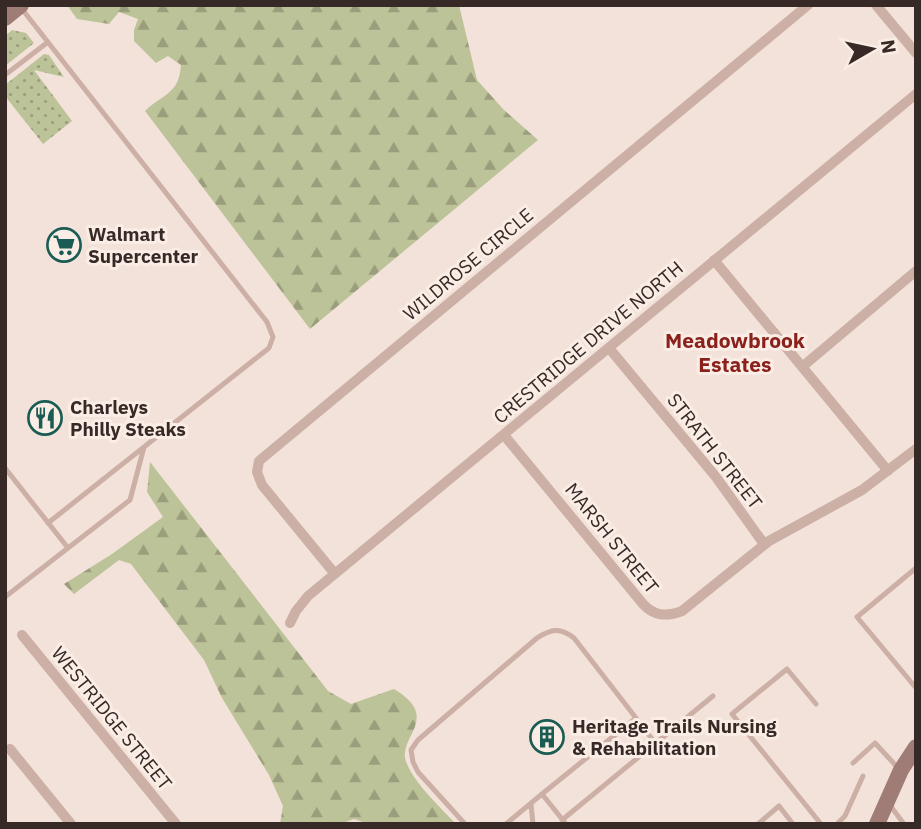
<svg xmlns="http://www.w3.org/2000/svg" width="921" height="829" font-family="'IBM Plex Sans',sans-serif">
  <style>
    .grass { fill: url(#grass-dots) }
    .forest { fill: url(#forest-firs) }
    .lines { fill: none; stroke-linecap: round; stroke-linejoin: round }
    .lane { stroke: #ccafa5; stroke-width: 5 }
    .street { stroke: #ccafa5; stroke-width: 10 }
    .secondary { stroke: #9f7d76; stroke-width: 16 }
    .labels { text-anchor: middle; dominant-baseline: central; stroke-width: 6; stroke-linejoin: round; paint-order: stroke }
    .poi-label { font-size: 19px; font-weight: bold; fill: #372926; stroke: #faede6; text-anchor: start }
    .street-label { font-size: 19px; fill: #372926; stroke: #faede6 }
    .neighbourhood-label { font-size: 21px; font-weight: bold; fill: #8a211b; stroke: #faede6 }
  </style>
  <defs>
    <pattern id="grass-dots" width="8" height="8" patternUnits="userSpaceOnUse" patternTransform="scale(1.75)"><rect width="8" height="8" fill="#bcc398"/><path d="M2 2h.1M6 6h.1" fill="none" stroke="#9a9e7c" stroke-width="1.8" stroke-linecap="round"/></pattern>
    <pattern id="forest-firs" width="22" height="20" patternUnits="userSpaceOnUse" patternTransform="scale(1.75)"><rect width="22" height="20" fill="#bcc398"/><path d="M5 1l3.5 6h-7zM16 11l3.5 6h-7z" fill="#9a9e7c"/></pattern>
  </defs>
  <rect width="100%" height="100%" fill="#f3e2d9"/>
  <path class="grass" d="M12,30L26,33L34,43L5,66V36Z
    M44,54L49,55L64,77L34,70L72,121L43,144L5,96V85Z"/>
  <path class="forest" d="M67,5H459L477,80L504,110L538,140L310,329L145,111C164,93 179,94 181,65L168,56L156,63L134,41V30L138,19L119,12L109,24L77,19Z
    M150,462L328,691L351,704L394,689C444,719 394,738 407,764C416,785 440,807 456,824H369L354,819L340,824H280L283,806L269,775L222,698L204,660L131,564L119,560L74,594L64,584L112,554L163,517L147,492Z"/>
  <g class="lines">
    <path class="lane" d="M22,9L267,322L273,337L269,348L48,523
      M5,75L48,42
      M5,468L68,548L5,597
      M68,548L130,500L144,447
      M916,568L857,617L916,688
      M816,704L787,669L732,714L821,824
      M636,718L655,743
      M853,763L875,743L898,768
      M531,804L533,824
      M889,804L904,824
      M562,820L713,696
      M465,824L418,772L413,762L411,750L418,740L537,638C551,629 560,627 574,638L636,718L542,794L566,824
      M506,824L542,794
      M758,824L779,806L793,824
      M837,824L845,816L863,776"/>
    <path class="street" d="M876,5L916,53
      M714,260L888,471
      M609,348L716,477L764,544
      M802,367L916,271
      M504,435L643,604C654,616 666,617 682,611L769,541L862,490L916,449
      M335,574L262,485L257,472L259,461L808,5
      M290,623L296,611L308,596L916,94
      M22,635L176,824
      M10,749L71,824"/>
    <path class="secondary" d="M5,18L21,5
      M877,824L901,770L916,747"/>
  </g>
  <defs>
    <g id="supermarket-ring" transform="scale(1.75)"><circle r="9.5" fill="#faede6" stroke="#1a5b53" stroke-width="1.5"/><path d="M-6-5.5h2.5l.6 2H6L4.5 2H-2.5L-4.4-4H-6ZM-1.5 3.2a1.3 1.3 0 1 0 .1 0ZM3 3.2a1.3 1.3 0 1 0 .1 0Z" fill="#1a5b53"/></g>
    <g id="restaurant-ring" transform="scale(1.75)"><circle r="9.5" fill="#faede6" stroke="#1a5b53" stroke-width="1.5"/><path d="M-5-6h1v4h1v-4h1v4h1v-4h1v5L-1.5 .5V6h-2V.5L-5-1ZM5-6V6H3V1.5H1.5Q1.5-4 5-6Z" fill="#1a5b53"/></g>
    <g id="building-ring" transform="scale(1.75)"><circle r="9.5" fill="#faede6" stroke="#1a5b53" stroke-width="1.5"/><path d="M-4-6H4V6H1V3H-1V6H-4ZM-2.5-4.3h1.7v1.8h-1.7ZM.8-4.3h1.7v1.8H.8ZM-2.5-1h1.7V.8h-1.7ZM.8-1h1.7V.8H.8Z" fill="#1a5b53"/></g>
  </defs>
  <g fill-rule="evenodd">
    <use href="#supermarket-ring" x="64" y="245"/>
    <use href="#restaurant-ring" x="45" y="418"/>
    <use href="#building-ring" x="547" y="737"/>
  </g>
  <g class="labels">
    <g class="poi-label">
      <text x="88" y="234">Walmart<tspan x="88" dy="22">Supercenter</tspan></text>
      <text x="70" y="407">Charleys<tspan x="70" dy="22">Philly Steaks</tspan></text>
      <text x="572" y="726">Heritage Trails Nursing<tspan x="572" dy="22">&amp; Rehabilitation</tspan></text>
    </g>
    <g class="street-label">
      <text transform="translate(468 264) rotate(-40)">WILDROSE CIRCLE</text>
      <text transform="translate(588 342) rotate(-40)">CRESTRIDGE DRIVE NORTH</text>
      <text transform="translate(715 451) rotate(52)">STRATH STREET</text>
      <text transform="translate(612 538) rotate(51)">MARSH STREET</text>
      <text transform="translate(112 718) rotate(51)">WESTRIDGE STREET</text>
    </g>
    <g class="neighbourhood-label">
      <text x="735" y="340">Meadowbrook<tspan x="735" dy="24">Estates</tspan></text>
    </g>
  </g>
  <rect width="921" height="829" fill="none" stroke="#372926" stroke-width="14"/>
  <g transform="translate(872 49) rotate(81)" stroke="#faede6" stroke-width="5" paint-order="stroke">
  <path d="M0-5L12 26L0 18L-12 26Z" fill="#372926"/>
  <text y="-10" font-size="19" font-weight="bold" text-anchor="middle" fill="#372926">N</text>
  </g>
</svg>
